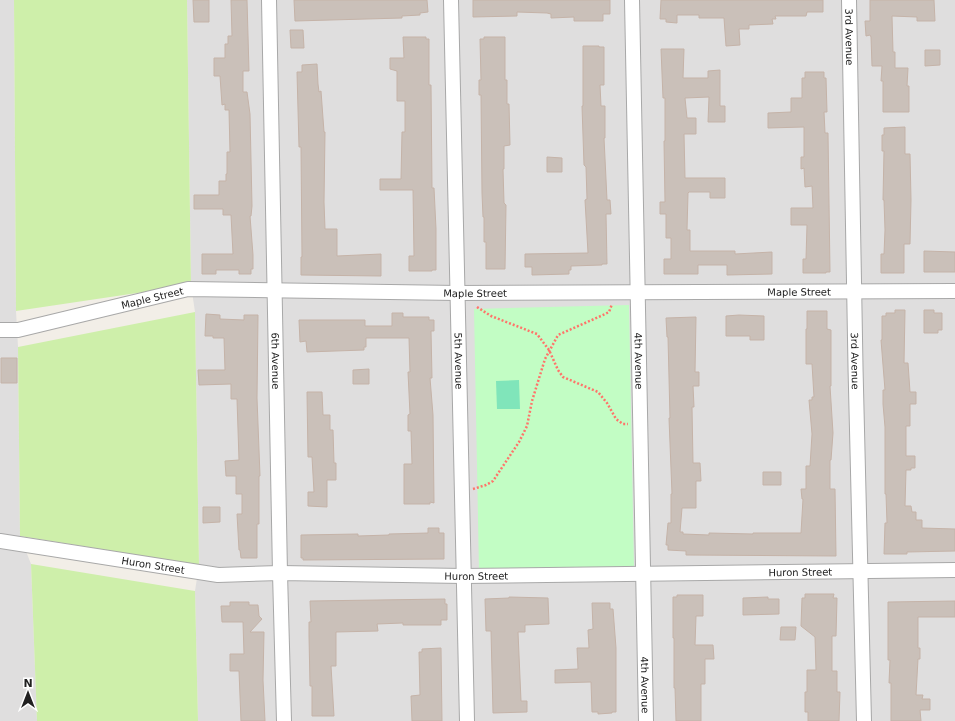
<svg xmlns="http://www.w3.org/2000/svg" width="955" height="721" font-family="'DejaVu Sans',sans-serif">
  <style>
    .residential { fill: #dfdede }
    .grass { fill: #ceefaa }
    .park { fill: #c2fdc4 }
    .pitch { fill: #80e5ba }
    .building { fill: #cac0b9; stroke: #c5b3a8 }
    .lines { fill: none; stroke-linecap: round; stroke-linejoin: round }
    .minor-casing { stroke: #a8a8a8; stroke-width: 16 }
    .path { stroke: #ff746a; stroke-width: 2.5; stroke-dasharray: 2 2; stroke-linecap: butt }
    .minor { stroke: #fff; stroke-width: 14 }
    .labels { text-anchor: middle; dominant-baseline: central; stroke-width: 3.5; stroke-linejoin: round; paint-order: stroke }
    .street-label { font-size: 10px; fill: #212121; stroke: #fff }
  </style>
  <rect width="100%" height="100%" fill="#f2eee7"/>
  <path class="residential" d="M0,0H14L16,311L18,347L20,536L31,564L37,721H0Z
    M187,0H955V721H198L195,591L199,565L195,312L191,285Z"/>
  <path class="grass" d="M14,0H187L191,285L16,311Z
    M195,312L199,565L20,536L18,347Z
    M31,564L195,591L198,721H37Z"/>
  <path class="park" d="M629,305L634,568L479,571L474,309Z"/>
  <path class="pitch" d="M519,380L520,409H497L496,381Z"/>
  <path class="building" d="M193,0H209V22H194Z
    M231,0H247L249,71H243V92H247L250,114L252,206L251,216H250L253,255V269H251V274H239V270H216V274H202V254H233L231,215H223V209H194V195H219V181H226V174H227V152H230L229,110H225V104L222,105L220,76H214V58H225V44H228V36H232Z
    M294,0H427L428,12L420,13V15L402,16V18L295,21Z
    M473,0H610V14H603V21H574V17L551,18V14L547,13L517,12V16L473,17Z
    M661,0H823V12H807L806,16H775L776,19H772L773,24L749,25V29H739L740,45L726,46L724,18H699V15H677V23L666,22V19H660Z
    M870,0H934L935,21H917V17L892,16L893,52H895V68H908L907,86H909V112H883V81H881L882,66H872L871,37L870,35L866,36L865,21H870Z
    M290,30H303L304,48H291Z
    M403,37H426V39H429V85H431L432,188H434L436,229V270H432V271H409V256H414L413,190H380V179H401L402,132H405V101H397V71L390,69V58H404Z
    M484,37H505V80H507V104H509L510,145L504,146V169H503L504,203L506,205L505,269H486V242H484V217H483L482,193L481,95H479V80H481L480,39H484Z
    M583,46H599V47H604V85H600L601,106H605V138H604L607,200H610L611,214H606L607,264H602V265L571,266V270H569V274L532,275V267H525V254L588,253L585,200L587,199L586,167L584,165L582,106H583Z
    M661,49H684L683,78H708V71L720,70V106H725V122H708L709,97L685,98L687,118H696V134H684L685,178H725V198H710V192H689L688,193L687,230H690V251H735V254L772,252V274L727,275V265H698V274H664V259H671V238H666V214H660V202H665L664,141H665V98H663Z
    M925,50H940V65L925,66Z
    M317,64L318,84L319,92L321,91L324,132H325L324,202L325,229H337V256L381,254V276L301,275V257H302L301,147H299L297,72H302V65Z
    M805,72H824V78H826L827,112H824L825,133H828L830,272H826V273H803V259H806L807,225H791V208H813L812,186L805,187L804,168L801,169V157H804V127L768,128V113L791,112V98H802V78H805Z
    M905,127V154H910L911,200L910,244H904V273H881V254H884L885,230L884,200H883L884,151H882V135H884V128Z
    M547,157L562,158V172H547Z
    M924,251L955,252V272H924Z
    M895,310H905L904,363H908L910,392H916V404H910V426H906V456H915V468H911V470H906L905,506H911L912,512H916V520H922V528L955,529V551L907,552V554H884L885,523H887L886,494H885V427L883,404V390H885L881,340H882V316H886V313H895Z
    M924,310H934V313H942V330H938V333H924Z
    M807,311H827V329L831,330V386H830L833,433L831,460H830V489H835L836,556L686,555V551L668,550V545H666L668,523H671V494H672L669,418H670L668,337H667L666,318L696,317L695,372H699V386H693L694,407H692L693,463H700L701,481H696V508H682L680,532H683V534L709,535V533L753,534V533H801L803,499H802L801,489H806V466H810L812,434L809,400H812V397H814L812,364H806V329H807Z
    M392,313H403V317H429V320H434V331H431L432,378H430L433,415L434,503L430,502V504H404V464H412L411,431H408V415L410,414L408,372H410L409,338H366V347H364V350L307,352L306,341L300,342L299,320H365V326H392Z
    M206,314L220,315V319L244,320V315H258L257,398L260,476H259V524H257V558H241L240,550H239L237,514H242V494H236V476H226L225,461L239,460L237,399H231V384L199,385L198,370H225L224,338H213V336H205Z
    M739,315L764,316V340H750V336H726V316Z
    M1,358H17V383H1Z
    M369,369V384H353V370Z
    M307,392H322L323,415H330V430H333L334,463H336V480H327V507L308,506V492H314L312,457H308Z
    M763,472H781V485H763Z
    M203,507H220V522L203,523Z
    M428,528H439V533H444V559L303,560V558H301V535L358,534V536L389,535V534L428,533Z
    M805,594H834L833,598H837L836,636H832V671H837V692H840L839,721H808V712H805V692H807V670H816L815,637L801,626L802,598H805Z
    M677,595H703V616H696L695,645H713L714,659H705V684H701V721H676L675,688H674V638H673V597H677Z
    M509,597L548,598L549,624L525,625V632H518L521,701H527V712L493,713L491,631H486L485,599L509,598Z
    M768,597V599H779V614L743,615V598Z
    M445,599V604H447V620H441V625H403V623L377,624L378,631L336,632V666H331L334,716H312V686H310L309,635V622H311L310,601Z
    M955,601V617H918V648H920V659H918L916,695H923L922,699H930V710H920L921,721H891V683H889L890,660H888V602Z
    M230,602H249V605H258L259,616L262,619L250,632H264L263,680L265,721H241L239,671H230V654H244L243,622H222L221,606H230Z
    M592,603H610V609H613L616,648V712H612V713L598,714V712H592L591,682L555,683V670L578,669L577,648H589L588,630L593,629Z
    M781,627H796L795,640H780Z
    M441,648L442,721H412L411,696L420,695L419,652H422V649Z"/>
  <g class="lines">
    <g class="minor-casing">
      <g id="minor">
        <path id="s1" d="M269,0L280,573L284,721"/>
        <path id="s2" d="M451,0L467,721"/>
        <path id="s3" d="M632,0L646,721"/>
        <path id="s4" d="M849,0C853,240 857,481 864,721"/>
        <path id="s5" d="M0,330H18L188,289L457,293L955,291"/>
        <path id="s6" d="M0,541L218,575L280,573L463,576L955,570"/>
      </g>
    </g>
    <path class="path" d="M477,307L491,316L537,334L549,350L558,370L563,377L598,392L607,403L616,419L623,424H628
      M473,489L486,485L493,481L519,442L527,426L532,401L545,359L558,335L603,315L609,312L612,304"/>
    <use href="#minor" class="minor"/>
  </g>
  <g class="labels">
    <g class="street-label">
      <text stroke="none"><textPath href="#s4" startOffset="37">3rd Avenue</textPath></text>
      <text stroke="none"><textPath href="#s5" startOffset="480">Maple Street</textPath></text>
      <text stroke="none"><textPath href="#s5" startOffset="804">Maple Street</textPath></text>
      <text stroke="none"><textPath href="#s5" startOffset="156">Maple Street</textPath></text>
      <text stroke="none"><textPath href="#s3" startOffset="361">4th Avenue</textPath></text>
      <text stroke="none"><textPath href="#s1" startOffset="361">6th Avenue</textPath></text>
      <text stroke="none"><textPath href="#s2" startOffset="361">5th Avenue</textPath></text>
      <text stroke="none"><textPath href="#s4" startOffset="361">3rd Avenue</textPath></text>
      <text stroke="none"><textPath href="#s6" startOffset="155">Huron Street</textPath></text>
      <text stroke="none"><textPath href="#s6" startOffset="803">Huron Street</textPath></text>
      <text stroke="none"><textPath href="#s6" startOffset="479">Huron Street</textPath></text>
      <text stroke="none"><textPath href="#s3" startOffset="685">4th Avenue</textPath></text>
    </g>
  </g>
  <g transform="translate(28 693)" stroke="#ffffff" stroke-width="3" paint-order="stroke">
  <path d="M0-3L7 15L0 10L-7 15Z" fill="#212121"/>
  <text y="-6" font-size="11" font-weight="bold" text-anchor="middle" fill="#212121">N</text>
  </g>
</svg>
